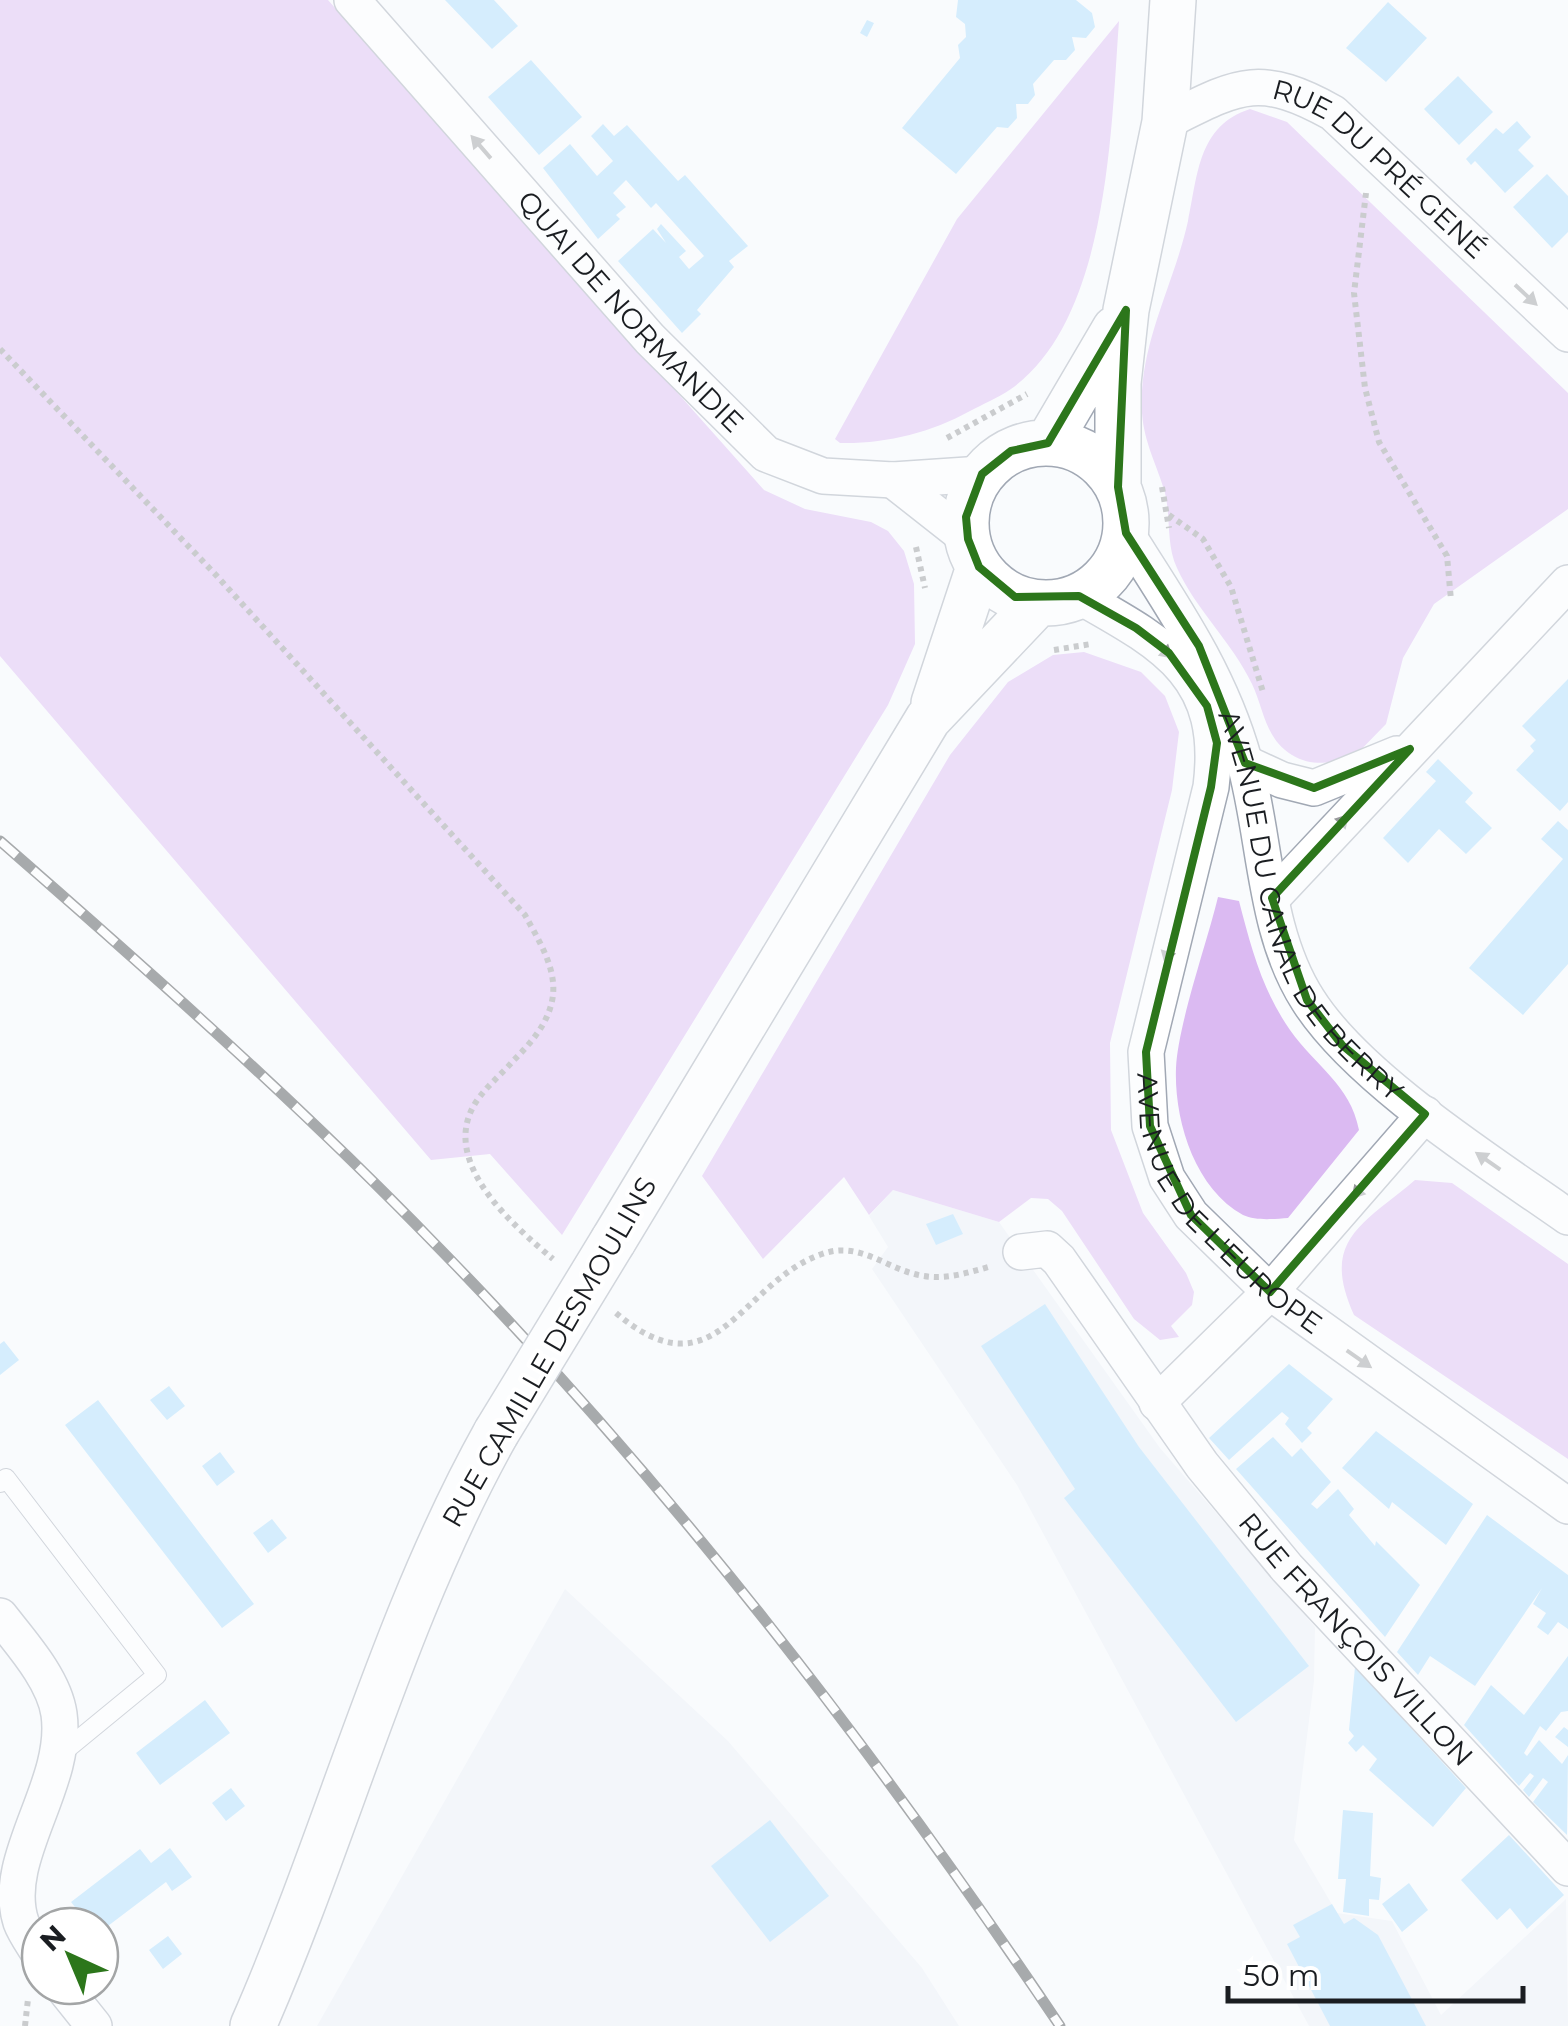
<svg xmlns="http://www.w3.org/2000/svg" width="1568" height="2026" font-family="Montserrat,sans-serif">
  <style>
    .built { fill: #ebeff7 }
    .green { fill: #dbbaf2 }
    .building { fill: #a9dcfd }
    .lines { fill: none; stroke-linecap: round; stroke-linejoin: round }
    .service-casing { stroke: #a1a8b4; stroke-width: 20 }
    .minor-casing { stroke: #a1a8b4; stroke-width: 38 }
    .tertiary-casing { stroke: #a1a8b4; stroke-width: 48 }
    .path { stroke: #909295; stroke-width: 6; stroke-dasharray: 5 5; stroke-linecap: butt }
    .service { stroke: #fff; stroke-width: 18 }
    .minor { stroke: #fff; stroke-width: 35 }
    .tertiary { stroke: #fff; stroke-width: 45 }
    .rail-casing { stroke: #44474a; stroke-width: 11 }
    .rail { stroke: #fff; stroke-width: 8; stroke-dasharray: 22; stroke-linecap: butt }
    .tertiary-bridge-casing { stroke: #a1a8b4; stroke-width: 48; stroke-linecap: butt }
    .tertiary-bridge { stroke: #fff; stroke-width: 45 }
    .oneway { fill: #98999b }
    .marked { fill: none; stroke: #2c761b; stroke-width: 8; stroke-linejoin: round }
    .labels { text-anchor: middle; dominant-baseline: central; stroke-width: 8; stroke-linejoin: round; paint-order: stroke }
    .street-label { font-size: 28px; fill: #1a1d21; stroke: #fff }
  </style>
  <rect width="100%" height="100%" fill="#f9fbfd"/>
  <path class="built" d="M893,1190L999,1222L1160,1448L1315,1627L1314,1681L1294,1840L1337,1913L1392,1921L1441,2015L1566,1899L1568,2026H1309L1017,1485L872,1269L888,1247L869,1216Z
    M565,1589L728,1741L922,1968L959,2026H317Z"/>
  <path class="green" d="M0,0H328L764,490L805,509L871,522L888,531L904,551L914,584L915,644L888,705L562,1235L490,1154L431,1160L0,656Z
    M1119,21C1111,129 1109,319 1011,389C998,398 983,404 970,411C930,433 885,444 840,443L835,439L957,219Z
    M1250,109L1287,122L1568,393V509L1434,604L1403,658L1386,724L1351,760C1331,762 1311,767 1292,755C1265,739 1264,709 1252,684C1232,642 1196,610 1177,568C1166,545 1171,518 1165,493C1157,465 1144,443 1142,413C1138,345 1174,285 1188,221C1198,174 1198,126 1250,109Z
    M1084,652L1141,672L1165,696L1179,732L1172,790L1110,1043L1111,1130L1143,1213L1186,1273L1194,1292L1192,1305L1171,1326L1179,1337L1160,1340L1134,1319L1062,1211L1048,1199L1031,1198L999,1222L893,1190L869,1215L844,1177L763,1259L702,1176L950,755L1008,682L1053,655Z
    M1218,897L1239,901C1251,947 1262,990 1290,1030C1316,1067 1350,1084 1359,1130L1288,1218C1274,1219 1256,1221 1243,1215C1194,1188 1174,1119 1176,1068C1178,1024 1207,943 1218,897Z
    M1415,1180L1452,1183L1568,1264V1459L1354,1315C1320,1240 1362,1225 1415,1180Z"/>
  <path class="building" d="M445,0H494L518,26L492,49Z
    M958,0H1076L1092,13L1095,27L1086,38L1072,37L1075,50L1066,60H1054L1033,84L1035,95L1028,104H1016L1017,118L1008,128L997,127L956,174L902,128L960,58L958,45L966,37L965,24L956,17Z
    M1388,2L1427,38L1386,82L1346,48Z
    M867,20L874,23L867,37L860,33Z
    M531,60L582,117L539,155L488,97Z
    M1458,76L1493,112L1459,145L1424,109Z
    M1517,121L1531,137L1518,150L1534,166L1505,193L1475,161L1471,165L1466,159L1496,128L1503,134Z
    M603,124L614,136L627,125L678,181L685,175L748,246L729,261L734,267L697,310L701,314L682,333L618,261L653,229L666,243L657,229L661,224L686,251L679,257L689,269L704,256L656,203L651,208L626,180L613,193L626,207L616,215L620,219L598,239L543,168L570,144L597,176L613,161L591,136Z
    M1547,174L1568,196V232L1552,248L1513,207Z
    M1568,679V802L1560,811L1516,770L1534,751L1530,746L1536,740L1522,726Z
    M1438,759L1473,793L1465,802L1492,828L1466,854L1439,829L1408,863L1383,838L1436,781L1426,772Z
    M1558,821L1568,830V964L1523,1015L1469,968L1563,859L1541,839Z
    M953,1214L963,1234L936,1245L926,1224Z
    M1045,1304L1139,1447L1309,1666L1236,1722L1064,1498L1075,1489L981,1346Z
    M4,1341L19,1360L0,1375V1344Z
    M1289,1364L1333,1399L1307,1428L1312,1433L1302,1443L1285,1424L1289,1418L1282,1412L1229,1460L1209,1438Z
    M169,1386L185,1406L167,1420L150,1400Z
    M98,1400L254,1604L222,1628L65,1425Z
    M1376,1431L1473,1504L1446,1545L1392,1502L1389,1509L1342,1468Z
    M1273,1437L1292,1457L1301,1448L1331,1482L1311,1504L1317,1509L1338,1489L1354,1509L1349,1515L1375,1546L1376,1541L1420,1585L1385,1637L1236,1469Z
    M220,1452L235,1472L217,1486L202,1466Z
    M1487,1515L1568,1575V1629L1558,1622L1548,1635L1537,1627L1546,1613L1533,1604L1542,1588L1475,1686L1430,1656L1418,1675L1397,1652Z
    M272,1519L287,1538L268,1553L253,1533Z
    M1568,1656V1711L1561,1712L1546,1731L1540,1726L1524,1753L1527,1756L1539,1740L1562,1764L1568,1755L1567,1835L1533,1802L1548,1782L1543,1778L1529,1797L1523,1790L1534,1776L1530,1773L1519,1786L1464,1725L1491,1685L1524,1715Z
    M1355,1667L1466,1788L1433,1827L1369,1770L1377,1759L1363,1745L1356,1752L1348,1743L1354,1736L1349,1730Z
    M205,1700L230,1733L160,1785L136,1753Z
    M1564,1727L1568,1730V1747L1555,1737Z
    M231,1788L245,1806L226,1821L212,1803Z
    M1343,1810L1373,1813L1370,1876L1381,1878L1379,1900L1369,1899V1916L1343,1912L1346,1879H1338Z
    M770,1820L829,1896L770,1942L711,1866Z
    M1509,1835L1564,1895L1527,1929L1510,1908L1497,1920L1461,1880Z
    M170,1848L192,1877L172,1891L166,1882L100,1932V1926H90L71,1902L140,1849L151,1863Z
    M1409,1883L1428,1910L1402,1932L1382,1904Z
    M1332,1904L1344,1924L1354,1918L1378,1935L1426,2026H1330L1287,1944L1300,1937L1293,1925Z
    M168,1936L182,1954L163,1969L149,1950Z"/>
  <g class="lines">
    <g class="service-casing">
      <path id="service" d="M0,1483L6,1478L157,1675L62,1753"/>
    </g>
    <g class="minor-casing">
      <g id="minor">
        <path id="s1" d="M352,0L650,339L766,454L823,476L893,480L982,474"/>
        <path id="s2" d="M1165,122C1237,86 1258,71 1333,113L1568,334"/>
        <path d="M893,480L968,539"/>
        <path id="s3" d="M1126,533C1173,607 1220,674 1244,760C1266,837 1263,930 1308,1000C1358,1079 1490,1162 1568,1217"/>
        <path id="s4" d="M1079,596C1166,645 1225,676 1211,787L1146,1052L1150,1126L1167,1178L1191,1215L1270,1292L1568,1506"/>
        <path d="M1245,763L1282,780L1314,788L1397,754"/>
        <path d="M1272,898L1568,583"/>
        <path id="s5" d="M1021,1252L1047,1249L1059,1260L1202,1465L1287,1568L1568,1868"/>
        <path d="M1157,1403L1270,1292L1425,1114"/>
        <path d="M0,1616C21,1643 54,1679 59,1714C69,1785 0,1858 21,1922C25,1933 34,1945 40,1955"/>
        <path d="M62,1986L94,2026"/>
      </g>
    </g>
    <g class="tertiary-casing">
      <path id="tertiary" d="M1048,443L1115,329
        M966 523a80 80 0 1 1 160 0a80 80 0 1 1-160 0Z
        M1118,487V383L1126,310L1165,122L1173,0
        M934,703L979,567
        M613,1241L928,719L1038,603
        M253,2026C339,1830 392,1619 496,1433"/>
    </g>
    <path class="path" d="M1366,193L1354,293L1365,388L1379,442L1447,556L1451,600
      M0,349L215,574L525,915C538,939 556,967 553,995C550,1021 532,1042 514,1060C501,1075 482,1090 473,1107C442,1165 514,1226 553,1259
      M947,438L1027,394
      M1162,487L1169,528
      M1169,515L1203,539L1231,587L1263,692
      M916,547L925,588
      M1054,650L1091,644
      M616,1313C716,1398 740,1282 822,1254C861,1240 888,1271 924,1276C947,1280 970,1272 992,1266
      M25,2026L28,1999"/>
    <use href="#service" class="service"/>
    <use href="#minor" class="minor"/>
    <use href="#tertiary" class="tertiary"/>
    <g class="rail-casing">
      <path id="rail" d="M0,841C149,971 297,1102 435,1244C669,1483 873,1748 1060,2026"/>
    </g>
    <use href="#rail" class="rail"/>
    <g class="tertiary-bridge-casing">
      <path id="tertiary-bridge" d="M496,1433L613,1241"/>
    </g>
    <use href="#tertiary-bridge" class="tertiary-bridge"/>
  </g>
  <defs><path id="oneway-solid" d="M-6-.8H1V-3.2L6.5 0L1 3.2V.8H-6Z" transform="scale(2.5)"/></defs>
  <g class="oneway">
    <use href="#oneway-solid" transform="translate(481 147) rotate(-131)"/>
    <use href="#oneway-solid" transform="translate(1526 295) rotate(43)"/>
    <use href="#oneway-solid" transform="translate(1161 648) rotate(40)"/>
    <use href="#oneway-solid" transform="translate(1338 826) rotate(-47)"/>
    <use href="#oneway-solid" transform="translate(1169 949) rotate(105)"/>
    <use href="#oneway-solid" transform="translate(1488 1161) rotate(-145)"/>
    <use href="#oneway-solid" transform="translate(1362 1187) rotate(131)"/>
    <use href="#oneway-solid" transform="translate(1359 1359) rotate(35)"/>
  </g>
  <path d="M0 0H1568V2026H0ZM1126,310L1118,487L1126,533L1199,646L1245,763L1314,788L1410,749L1272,898L1307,1000L1342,1045L1425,1114L1270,1292L1191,1215L1150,1126L1146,1052L1211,787L1217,743L1207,706L1169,653L1136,628L1079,596L1015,597L979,567L968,539L966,517L982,474L1011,451L1048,443Z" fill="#f9fbfd" fill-opacity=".55" fill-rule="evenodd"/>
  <path class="marked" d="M1126,310L1118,487L1126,533L1199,646L1245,763L1314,788L1410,749L1272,898L1307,1000L1342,1045L1425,1114L1270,1292L1191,1215L1150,1126L1146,1052L1211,787L1217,743L1207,706L1169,653L1136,628L1079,596L1015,597L979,567L968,539L966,517L982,474L1011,451L1048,443Z"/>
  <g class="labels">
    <g class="street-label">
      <text stroke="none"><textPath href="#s2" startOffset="250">RUE DU PRÉ GENÉ</textPath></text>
      <text stroke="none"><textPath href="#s1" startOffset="418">QUAI DE NORMANDIE</textPath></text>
      <text stroke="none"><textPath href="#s3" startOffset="422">AVENUE DU CANAL DE BERRY</textPath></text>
      <text stroke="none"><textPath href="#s4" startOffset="708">AVENUE DE L'EUROPE</textPath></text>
      <text transform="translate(549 1352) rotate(-60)">RUE CAMILLE DESMOULINS</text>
      <text stroke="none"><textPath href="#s5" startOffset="525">RUE FRANÇOIS VILLON</textPath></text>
    </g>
  </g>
  <g transform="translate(70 1956) rotate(316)"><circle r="48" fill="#ffffff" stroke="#a3a5a6" stroke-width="2.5"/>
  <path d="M0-8L18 38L0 25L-18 38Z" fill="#2c761b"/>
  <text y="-15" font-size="28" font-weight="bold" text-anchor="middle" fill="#1a1d21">N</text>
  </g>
  <path d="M1228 1986v15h295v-15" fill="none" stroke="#1a1d21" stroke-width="5"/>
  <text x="1243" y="1986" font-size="30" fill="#1a1d21" stroke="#ffffff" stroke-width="8" paint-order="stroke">50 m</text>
</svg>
